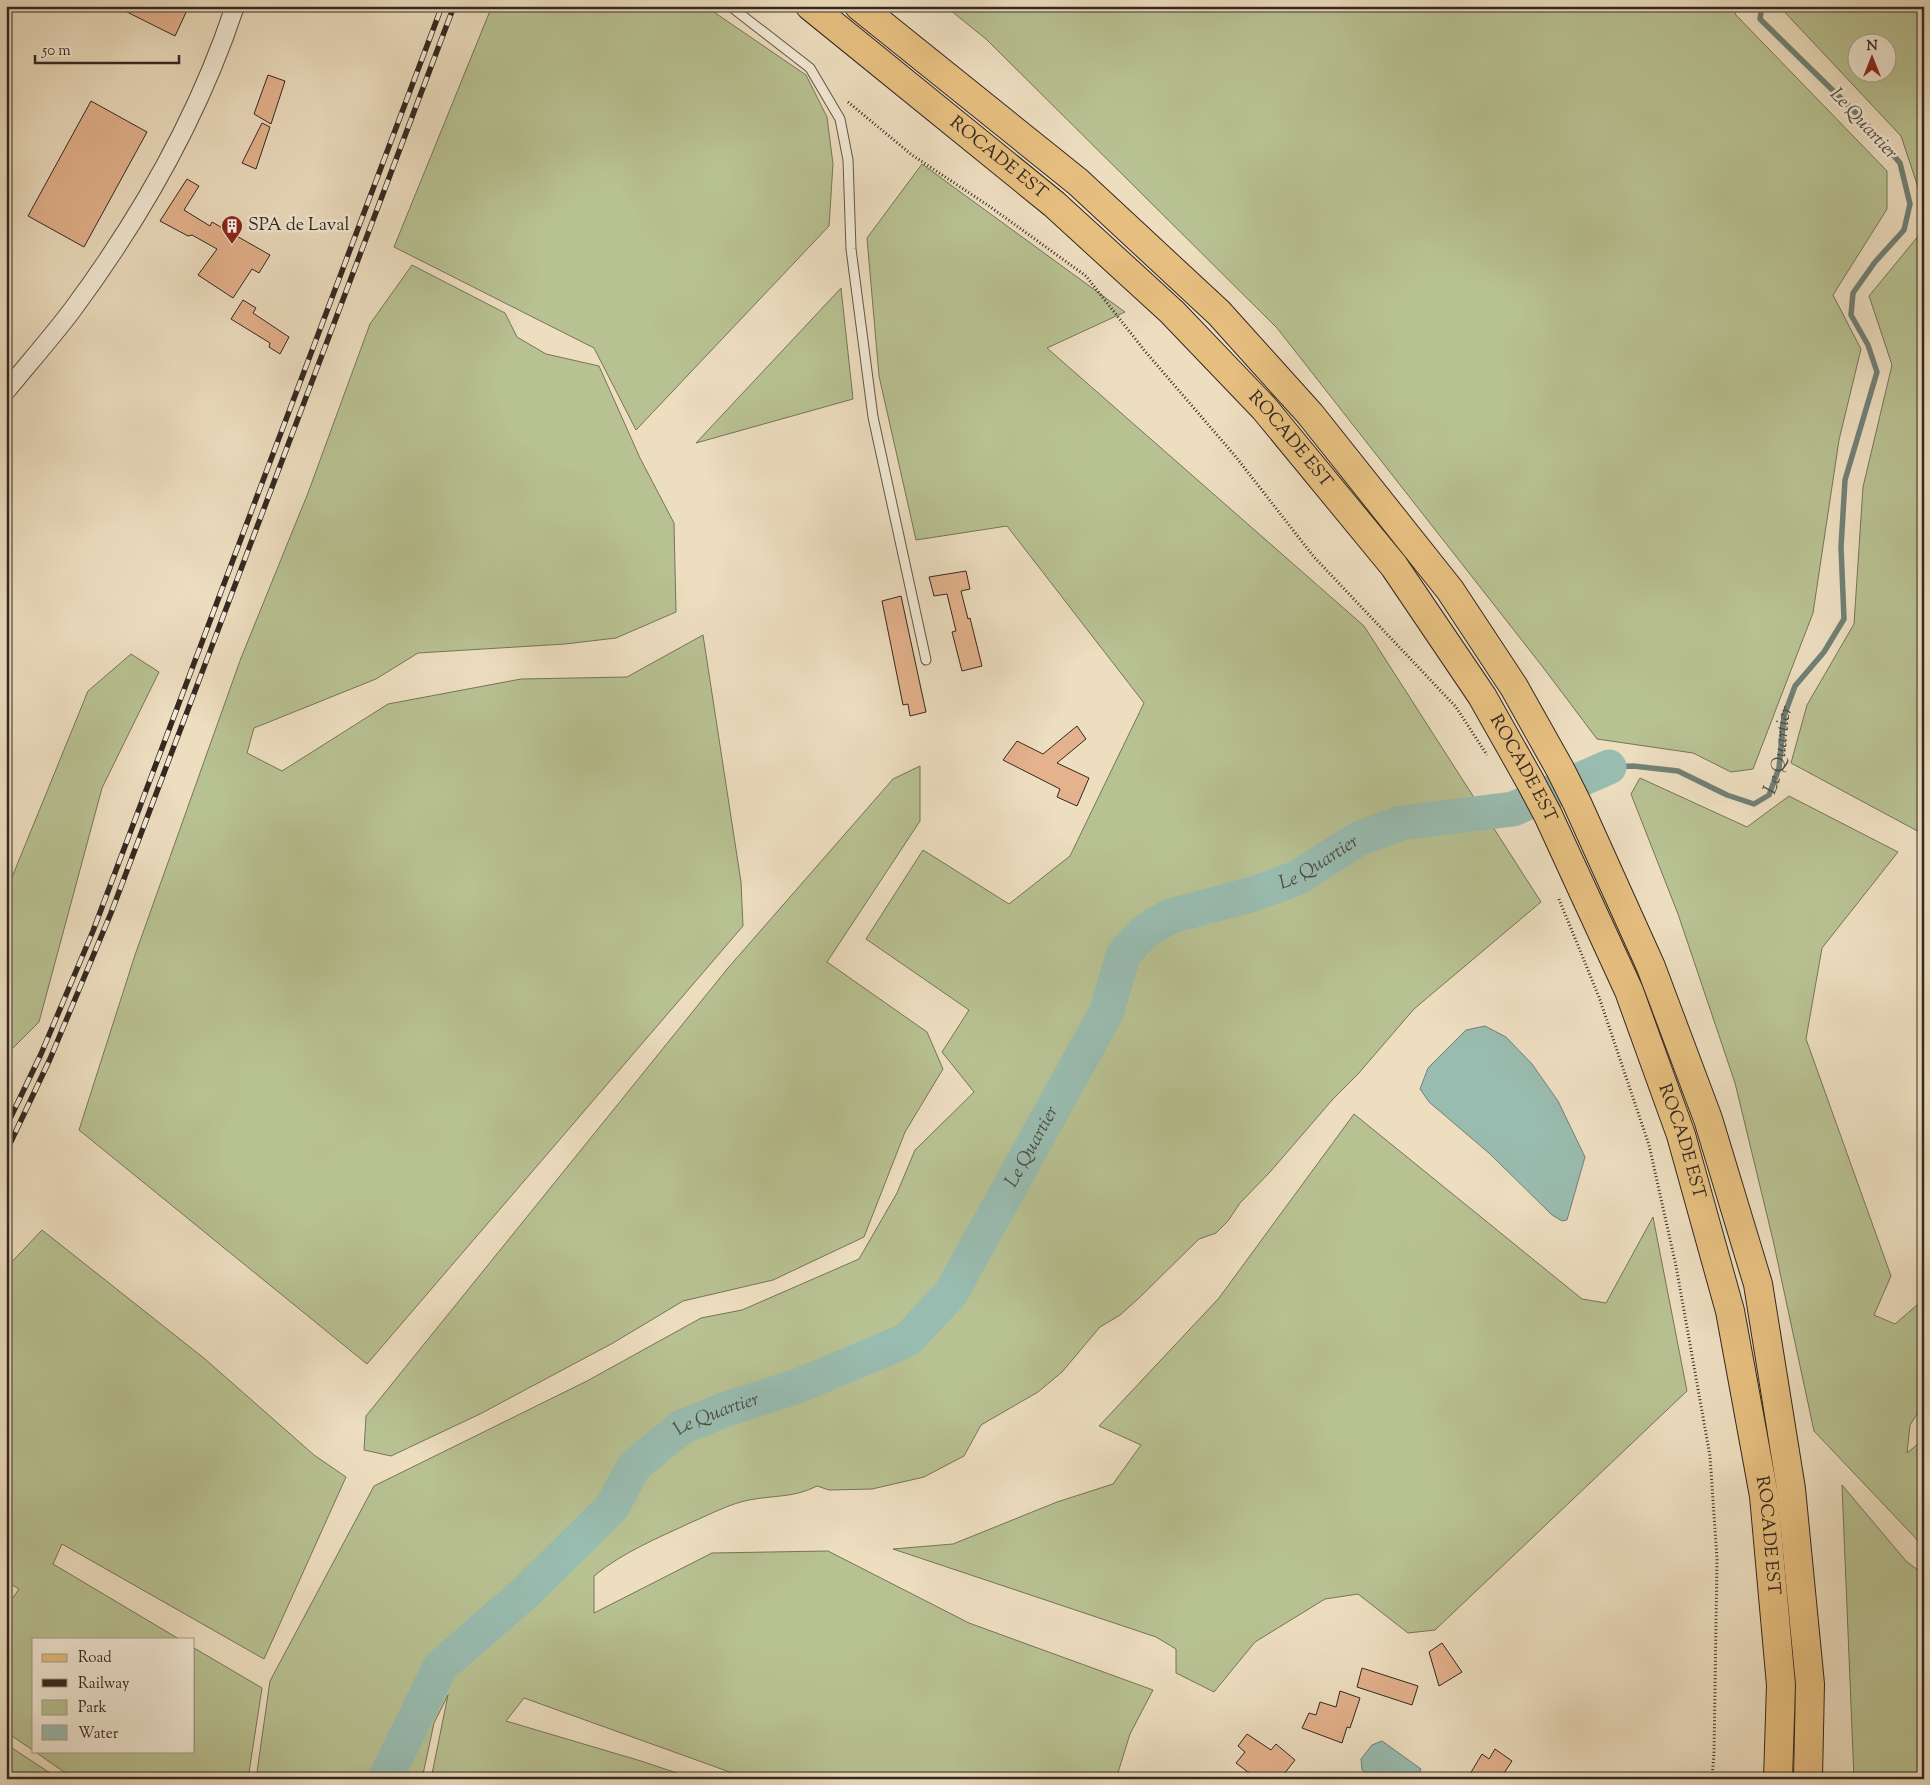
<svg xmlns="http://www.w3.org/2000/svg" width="1930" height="1785" font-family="'Sorts Mill Goudy',serif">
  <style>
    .green { fill: #b8c192; stroke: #76745a; fill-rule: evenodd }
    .water { fill: #99bcb0; stroke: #718177 }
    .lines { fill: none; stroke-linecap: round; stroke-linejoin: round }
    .stream { stroke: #718177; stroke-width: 5.5 }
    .river { stroke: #99bcb0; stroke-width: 35 }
    .building { fill: #e4b28d; stroke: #342821 }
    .service-casing { stroke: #625649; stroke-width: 11 }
    .minor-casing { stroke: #625649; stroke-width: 20 }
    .primary-casing { stroke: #342821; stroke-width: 30 }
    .path { stroke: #342821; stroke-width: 3; stroke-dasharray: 1 2.5; stroke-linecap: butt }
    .service { stroke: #f3ead6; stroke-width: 9 }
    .minor { stroke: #f3ead6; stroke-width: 18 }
    .primary { stroke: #e6bf80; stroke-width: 28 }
    .rail-casing { stroke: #342821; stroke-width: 5.5 }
    .rail { stroke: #f3ead6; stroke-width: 4; stroke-dasharray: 11; stroke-linecap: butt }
    .labels { text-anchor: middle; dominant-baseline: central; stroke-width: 5; stroke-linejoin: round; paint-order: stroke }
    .street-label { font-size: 18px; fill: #342821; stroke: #f3ead6 }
    .poi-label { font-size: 18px; fill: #342821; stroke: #f3ead6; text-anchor: start }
    .water-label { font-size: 19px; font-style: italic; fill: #4d4d45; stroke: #f3ead6 }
  </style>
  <rect width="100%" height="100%" fill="#eddec0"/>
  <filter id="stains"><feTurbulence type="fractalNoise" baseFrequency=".004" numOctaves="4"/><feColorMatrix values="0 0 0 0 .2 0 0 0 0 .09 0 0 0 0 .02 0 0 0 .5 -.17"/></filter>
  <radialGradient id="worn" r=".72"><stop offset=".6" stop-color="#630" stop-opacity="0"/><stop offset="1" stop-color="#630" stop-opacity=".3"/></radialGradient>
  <path class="green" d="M492,6H705L806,75L827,117L833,164L829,226L636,430L594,348L394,247Z
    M945,6H1738L1735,14L1887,171V209L1833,295L1861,349L1839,440L1813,613L1753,769L1731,772L1693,753L1597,739L1542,666L1277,328L986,39Z
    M1779,6H1924V205L1901,136ZM1858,42H1888V72H1858Z
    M922,164L1125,312L1047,348L1364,626L1541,902L1414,1009L1358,1074L1333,1099L1270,1172L1240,1203L1228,1221L1216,1233L1199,1239L1138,1299L1120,1315L1100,1327L1062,1372L1038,1392L981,1425L964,1456L924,1477L872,1489L829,1490L817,1486C794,1498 774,1495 749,1500C729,1504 711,1514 692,1522C658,1538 623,1552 594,1576V1613L712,1553L828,1551L969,1623L1153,1690L1130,1734L1116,1779H749L524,1698L506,1721L641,1761L695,1779H431L448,1695L434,1723L422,1779H256L270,1681L374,1486L587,1381L701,1318L742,1310L859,1259L897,1193L915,1150L974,1092L942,1052L969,1010L866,939L923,850L1009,904L1070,856L1144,703L1007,526L916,540L879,376L867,238Z
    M1924,229V834H1923L1791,763L1807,705L1854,624L1863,487L1892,365L1869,296Z
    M412,265L505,313L517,337L546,354L599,366L640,458L674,523L676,612L616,638L565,644L418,653L376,679L254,728L247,753L282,771L388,704L521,679L627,677L703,635L741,882L743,926L367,1364L79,1130L135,955L241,658L308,493L370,324Z
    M841,288L853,399L696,443Z
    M131,654L159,672L102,788L39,1022L6,1055V892L88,691Z
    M920,766V821L827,962L927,1032L943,1069L905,1132L864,1237L773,1280L683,1301L613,1343L480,1414L391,1456L364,1450L366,1416L728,968L893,779Z
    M1640,778L1747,827L1789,796L1898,852L1822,948L1806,1039L1891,1276L1874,1315L1895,1324L1924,1299V1403L1910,1425L1907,1453L1924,1439V1547L1814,1431L1773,1240L1735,1083L1678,914L1631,794Z
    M1354,1114L1582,1299L1606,1303L1653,1217L1687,1391L1435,1630L1408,1633L1358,1594L1325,1599L1255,1642L1214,1692L1176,1673V1649L1156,1637L893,1549L953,1544L1057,1502L1113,1484L1141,1445L1099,1426L1219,1298Z
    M42,1230L205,1359L314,1455L346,1477L264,1659L62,1544L53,1564L179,1639H34V1751L6,1732V1608L19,1589L6,1581V1268Z
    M1842,1485L1906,1561L1924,1575V1779H1854Z
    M194,1648L262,1688L248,1779H74L34,1751H194Z
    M6,1744L59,1779H6Z"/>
  <path class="water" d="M1485,1026L1506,1037L1532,1064L1558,1101L1585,1157L1567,1220L1562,1221L1552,1215L1490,1154L1429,1102L1420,1089L1428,1068L1466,1030Z
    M1382,1741L1421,1769L1417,1779L1371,1775L1362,1770L1361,1759L1372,1745Z"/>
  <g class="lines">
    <path class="stream" id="s1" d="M1609,767L1633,766L1678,771L1727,795L1754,804L1769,795L1779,768L1784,716L1795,686L1824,652L1844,619L1841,547L1845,480L1877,372L1868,345L1851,315L1853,293L1875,262L1904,230L1910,204L1900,163L1861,118L1760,19L1762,6"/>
    <path class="river" id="s2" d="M385,1779L440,1667L525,1593L612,1507L634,1466L682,1427L724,1410L798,1386L907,1340L951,1293L1107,1011L1123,955L1145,931L1171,916L1250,895L1297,878L1358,839L1401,823L1513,809L1609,767"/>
  </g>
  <path class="building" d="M115,6H189L175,36Z
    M268,75L285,81L271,124L254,114Z
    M91,101L147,132L84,247L28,216Z
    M262,123L270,127L256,169L242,163Z
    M187,179L199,186L184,210L210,226L212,222L270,255L259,273L252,269L233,298L198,275L217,249L192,235L188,236L160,221Z
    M243,300L256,308L253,313L289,337L280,354L269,347L270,343L231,319Z
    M966,571L970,589L961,591L968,619L970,618L982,666L962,671L952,632L956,631L947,594L934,596L929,577Z
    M901,596L926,712L910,716L908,704L903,705L882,601Z
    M1077,726L1086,739L1057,763L1089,778L1077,806L1057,797L1060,789L1003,760L1017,741L1043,754Z
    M1442,1643L1462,1672L1439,1686L1429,1652Z
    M1362,1668L1418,1686L1412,1705L1357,1687Z
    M1340,1691L1360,1698L1350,1728L1347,1727L1342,1743L1302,1728L1309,1713L1316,1715L1320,1702L1336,1707Z
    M1247,1734L1271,1750L1276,1744L1295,1760L1280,1779H1257L1236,1763L1245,1752L1238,1746Z
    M1495,1749L1512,1761L1500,1779H1467L1482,1754L1489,1759Z"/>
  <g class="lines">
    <g class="service-casing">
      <path id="service" d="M730,6L810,68L840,119L848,160L851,249L873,417L926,660"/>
    </g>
    <g class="minor-casing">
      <path id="minor" d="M6,391C28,364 52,337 73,309C141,217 199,115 235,6"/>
    </g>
    <g class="primary-casing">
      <g id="primary">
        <path id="s3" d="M810,6L1054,204L1172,312L1264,408L1394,566L1482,696L1530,781L1548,815L1629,991L1681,1135L1730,1311L1764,1496L1781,1685L1778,1779"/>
        <path d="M859,6L1078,182L1219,313L1310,414L1450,590L1514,687L1560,769L1577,803L1651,967L1708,1119L1758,1284L1791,1489L1810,1684L1808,1779"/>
      </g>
    </g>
    <path class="path" d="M848,102L912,155L989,206L1086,276L1144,350L1236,457L1314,557L1456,707L1487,755
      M1559,899L1599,997L1649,1145L1676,1266L1710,1456L1717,1559L1714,1753L1712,1779"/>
    <use href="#service" class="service"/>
    <use href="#minor" class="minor"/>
    <use href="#primary" class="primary"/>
    <g class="rail-casing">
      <path id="rail" d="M6,1127L41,1054L93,931L442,6
        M6,1152L50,1059L111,913L454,6"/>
    </g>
    <use href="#rail" class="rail"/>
  </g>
  <defs>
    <g id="building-pin" transform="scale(1.125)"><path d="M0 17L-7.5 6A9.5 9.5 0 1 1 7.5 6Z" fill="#8f2418" stroke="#f3ead6"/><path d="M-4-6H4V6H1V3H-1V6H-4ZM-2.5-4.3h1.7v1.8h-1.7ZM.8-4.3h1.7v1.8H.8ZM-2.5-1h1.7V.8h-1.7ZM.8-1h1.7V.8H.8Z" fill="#fff"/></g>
  </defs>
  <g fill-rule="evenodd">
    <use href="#building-pin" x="232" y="226"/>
  </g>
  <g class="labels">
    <g class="street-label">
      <text stroke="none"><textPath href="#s3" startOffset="242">ROCADE EST</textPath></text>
      <text stroke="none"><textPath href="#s3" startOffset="648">ROCADE EST</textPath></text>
      <text stroke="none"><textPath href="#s3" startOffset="1052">ROCADE EST</textPath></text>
      <text stroke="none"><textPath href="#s3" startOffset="1458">ROCADE EST</textPath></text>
      <text stroke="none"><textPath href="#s3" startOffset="1862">ROCADE EST</textPath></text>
    </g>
    <g class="poi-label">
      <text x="248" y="226">SPA de Laval</text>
    </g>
    <g class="water-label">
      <text transform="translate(1863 124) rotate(47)">Le Quartier</text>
      <text stroke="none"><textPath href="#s1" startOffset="216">Le Quartier</textPath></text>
      <text stroke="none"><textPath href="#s2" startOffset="1375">Le Quartier</textPath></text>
      <text stroke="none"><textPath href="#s2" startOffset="941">Le Quartier</textPath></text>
      <text stroke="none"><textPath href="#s2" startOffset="505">Le Quartier</textPath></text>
    </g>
  </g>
  <rect width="1930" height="1785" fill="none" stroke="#eddec0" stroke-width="25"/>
  <rect x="8" y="8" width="1915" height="1770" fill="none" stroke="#342821" stroke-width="2.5"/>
  <rect x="12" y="12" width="1905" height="1760" fill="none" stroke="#342821"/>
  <rect x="32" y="1638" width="162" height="115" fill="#f3ead6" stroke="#a79c8e"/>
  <rect x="42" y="1654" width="25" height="8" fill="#e6bf80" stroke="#a79c8e"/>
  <text x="78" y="1662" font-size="15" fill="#342821">Road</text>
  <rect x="42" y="1679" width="25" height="8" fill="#342821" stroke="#a79c8e"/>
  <text x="78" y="1688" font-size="15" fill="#342821">Railway</text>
  <rect x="42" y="1700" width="25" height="15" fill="#b8c192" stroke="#a79c8e"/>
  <text x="78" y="1712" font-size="15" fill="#342821">Park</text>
  <rect x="42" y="1725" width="25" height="15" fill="#99bcb0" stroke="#a79c8e"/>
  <text x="78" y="1738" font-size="15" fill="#342821">Water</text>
  <g transform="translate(1872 58)"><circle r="24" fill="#f3ead6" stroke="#a79c8e"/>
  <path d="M0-4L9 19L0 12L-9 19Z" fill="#8f2418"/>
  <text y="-8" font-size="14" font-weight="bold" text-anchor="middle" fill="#342821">N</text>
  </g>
  <path d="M35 55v8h144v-8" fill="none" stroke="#342821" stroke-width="2.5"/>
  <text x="42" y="55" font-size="15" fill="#342821" stroke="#f3ead6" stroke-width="4" paint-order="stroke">50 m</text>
  <rect width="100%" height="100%" filter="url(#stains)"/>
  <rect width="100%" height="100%" fill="url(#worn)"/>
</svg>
